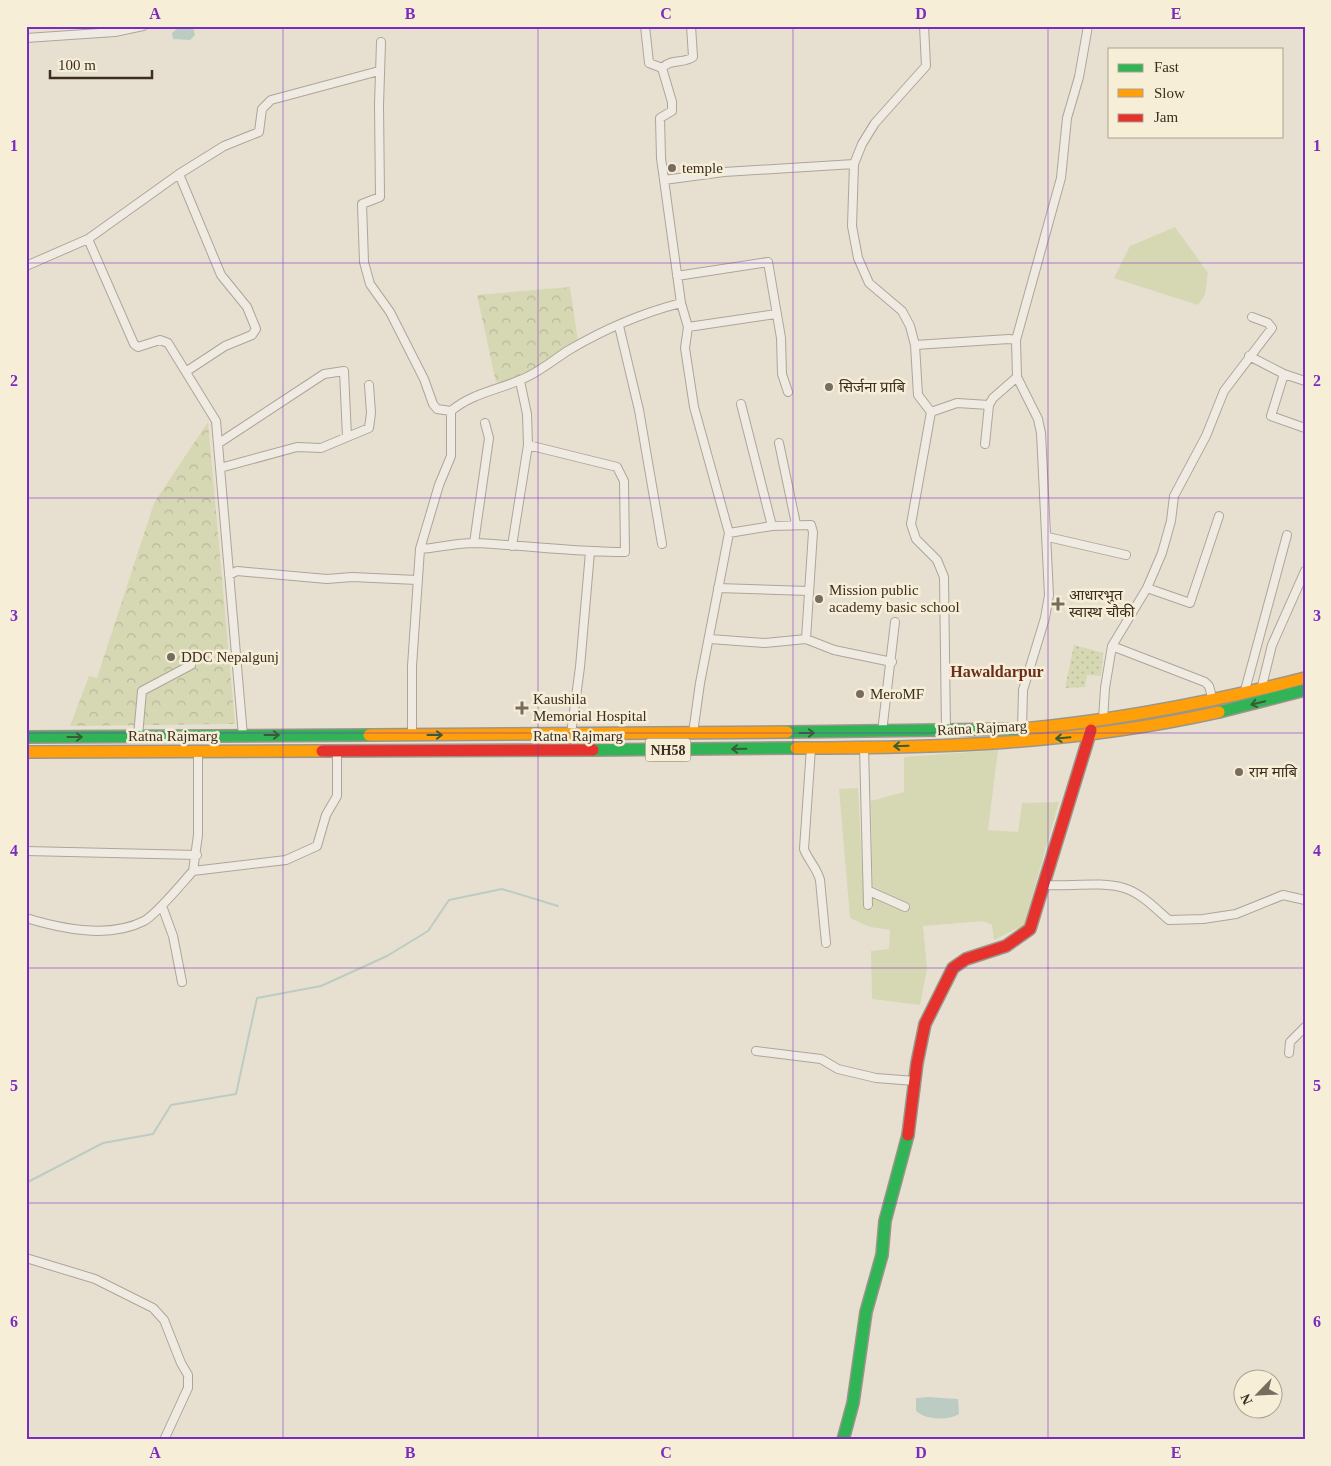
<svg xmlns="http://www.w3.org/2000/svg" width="1331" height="1466" font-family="'Times New Roman','Noto Sans Devanagari',serif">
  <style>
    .grass { fill: #d6d7b3 }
    .forest { fill: url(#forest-crowns) }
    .park { fill: url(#park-dots) }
    .water { fill: #bcccc2 }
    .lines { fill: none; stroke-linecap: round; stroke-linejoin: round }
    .stream { stroke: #bcccc2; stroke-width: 2 }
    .street-casing { stroke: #ada599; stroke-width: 10 }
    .fast-casing { stroke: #9c958a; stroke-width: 14 }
    .slow-casing { stroke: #9c958a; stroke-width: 14 }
    .jam-casing { stroke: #9c958a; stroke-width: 14 }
    .street { stroke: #efebe3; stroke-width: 8 }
    .fast { stroke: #30b455; stroke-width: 11 }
    .slow { stroke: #ff9f0a; stroke-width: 11 }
    .jam { stroke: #e5322d; stroke-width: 11 }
    .oneway { stroke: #385d33 }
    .grid { fill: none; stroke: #7b2cbf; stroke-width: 1; stroke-opacity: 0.55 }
    .poi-dot { fill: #786c5e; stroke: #f7eed8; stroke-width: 2 }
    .labels { text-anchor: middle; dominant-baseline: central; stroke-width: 5; stroke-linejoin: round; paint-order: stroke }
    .shield { fill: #f7eed8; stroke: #756857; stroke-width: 1 }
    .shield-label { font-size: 14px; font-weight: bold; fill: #3d2e20 }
    .poi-label { font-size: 15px; fill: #3d2e20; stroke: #f7eed8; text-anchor: start }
    .street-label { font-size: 15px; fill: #3d2e20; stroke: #f7eed8 }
    .neighbourhood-label { font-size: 16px; font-weight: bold; fill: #6b2e1e; stroke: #f7eed8 }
    .neatline { fill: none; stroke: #7b2cbf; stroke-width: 2 }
    .grid-label { font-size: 16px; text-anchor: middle; font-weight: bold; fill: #7b2cbf }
  </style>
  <defs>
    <pattern id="forest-crowns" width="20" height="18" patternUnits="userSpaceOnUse" patternTransform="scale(1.25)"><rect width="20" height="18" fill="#d6d7b3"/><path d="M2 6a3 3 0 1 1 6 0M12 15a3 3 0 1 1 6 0" fill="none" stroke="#b9b99a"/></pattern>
    <pattern id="park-dots" width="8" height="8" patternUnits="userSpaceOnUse" patternTransform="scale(1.25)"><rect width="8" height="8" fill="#d6d7b3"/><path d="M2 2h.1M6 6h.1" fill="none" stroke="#b9b99a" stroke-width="1.8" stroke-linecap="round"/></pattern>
  </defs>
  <rect width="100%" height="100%" fill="#e7e0d1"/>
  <path class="grass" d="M1175,227L1208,273L1205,295L1198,305L1114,278L1130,246Z
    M998,750L988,830L1018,832L1022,803L1059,802L1024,925L994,940L992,925L983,921L923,926L927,969L920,1005L872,999L871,951L889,949L890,930L870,927L850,918L839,789L858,788L864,908L873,910L871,801L904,792V757Z"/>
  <path class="forest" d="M570,287L578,341L514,381L496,382L477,295Z
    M208,422L235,724L70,726L89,676L97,678L154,503Z"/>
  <path class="park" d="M1074,645L1103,653L1101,676L1087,675L1085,687L1065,688Z"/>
  <path class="water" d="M193,27L195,35L190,40L173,39L172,33L178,28Z
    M928,1397L958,1399L959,1414C948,1421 926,1420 916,1411V1398Z"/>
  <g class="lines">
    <path class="stream" d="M26,1183L103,1143L153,1134L171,1105L236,1094L257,998L321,986L387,956L428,931L449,900L502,889L558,906"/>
    <g class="street-casing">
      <path id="street" d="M645,26L649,63L662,68
        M691,26L693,57C683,64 672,58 662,68L672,102V111L660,118L661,158L681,303L688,327L685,348L694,407L729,533L700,683L693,733
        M924,26L926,66L875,123L862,144L854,164L852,226L858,258L869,283L902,311L910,326L915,345L918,395L931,412L911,524L916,539L937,560L944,577L946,731
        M26,38L115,32L143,26
        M381,42L379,105L380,197L362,204L364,262L370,284L390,312L424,379L433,404L437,409L451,411
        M179,174L224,146L259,132L262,109L271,100L379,71
        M664,180L724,172L854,164
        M88,239L134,344L138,347L160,340L168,343L216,421L243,736
        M26,266L88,239L179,174L221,275L247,307L256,329L252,335L225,346L187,371
        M677,276L768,262L781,338L782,374L788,392
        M619,326L639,410L662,544
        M688,327L776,314
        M915,345L1009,339L1016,340
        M1249,356L1284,374
        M1305,381L1284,374L1271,416L1305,428
        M741,404L772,526
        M931,412L957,403L989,405
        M219,443L324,374L344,371L347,437
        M779,443L796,524
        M985,444L989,405L993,398L1017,377
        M528,445L617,467L624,481L625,552C574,552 524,545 474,543C455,543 438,548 420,549L439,485L451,456V411C471,394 497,390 520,380C537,374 553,360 569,350C603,330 642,313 681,303
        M220,468L297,447L321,448L369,428L371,413L369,385
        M729,533L772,526L811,525L813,532L806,639
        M1048,537L1126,555
        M474,543L489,438L485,423
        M512,546L528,445L527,414L520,381
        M229,575L237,571L327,579L352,577L417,580
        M718,588L809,591
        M1147,588L1190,603L1219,516
        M710,639L765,643L806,639L834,650L892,662
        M1112,646L1205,682L1209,686L1213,701
        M1261,690L1272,645L1305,571
        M1244,694L1287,535
        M1103,720L1105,688L1112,646L1147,588L1162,553L1171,521L1174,496L1206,436L1224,391L1272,328L1268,323L1252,317
        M1022,729L1023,690L1045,618L1049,595L1041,433L1038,419L1017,377L1016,340L1061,178L1067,118L1079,77L1088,26
        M882,732L895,622
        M571,734L580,667L590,552
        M412,735V666L420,549
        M138,736L142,691L191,665
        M864,747L868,905
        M811,748L804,849C808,860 817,868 820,880L826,943
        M26,851L197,855
        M193,871L198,835V751
        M1043,885C1068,887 1101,881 1124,888C1141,893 1156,909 1169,920L1203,919L1236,914L1283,895L1305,900
        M869,891L905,907
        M162,906L173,936L182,982
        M26,918C62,929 109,939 144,921C157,914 182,883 193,871L286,860L317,846L326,815L337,796V750
        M756,1051L821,1059L838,1069L876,1078L915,1081
        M1289,1053L1290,1042L1305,1027
        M26,1258L95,1279L153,1308L164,1320L181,1363L188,1375V1388L164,1440"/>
    </g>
    <g class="fast-casing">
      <path id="fast" d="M1219,712L1305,690
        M787,732L1023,729
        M26,737L369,735
        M593,750L796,748
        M843,1440L853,1403L866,1312L882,1255L885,1221L908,1135"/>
    </g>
    <g class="slow-casing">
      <path id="slow" d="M1023,729C1118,720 1212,702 1305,678
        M369,735L787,732
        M796,748C942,748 1075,744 1219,712
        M26,752L322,751"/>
    </g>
    <g class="jam-casing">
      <path id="jam" d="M322,751L593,750
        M908,1135L917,1063L925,1024L953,968L966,959L1006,946L1030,929L1091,730"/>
    </g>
    <use href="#street" class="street"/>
    <use href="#fast" class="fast"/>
    <use href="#slow" class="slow"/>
    <use href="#jam" class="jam"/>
  </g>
  <defs><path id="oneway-shaft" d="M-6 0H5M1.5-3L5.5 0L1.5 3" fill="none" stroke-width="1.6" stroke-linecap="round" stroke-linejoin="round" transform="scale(1.25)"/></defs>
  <g class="oneway">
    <use href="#oneway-shaft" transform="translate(1258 703) rotate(166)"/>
    <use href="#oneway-shaft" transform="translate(807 733)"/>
    <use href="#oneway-shaft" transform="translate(272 735)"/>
    <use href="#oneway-shaft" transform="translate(435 735)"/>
    <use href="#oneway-shaft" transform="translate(75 737)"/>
    <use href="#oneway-shaft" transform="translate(1063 738) rotate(175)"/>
    <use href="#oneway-shaft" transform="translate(901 746) rotate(178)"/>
    <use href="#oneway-shaft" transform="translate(739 749) rotate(179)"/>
  </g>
  <path class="grid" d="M283,26V1440M538,26V1440M793,26V1440M1048,26V1440M26,263H1305M26,498H1305M26,733H1305M26,968H1305M26,1203H1305"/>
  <g class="poi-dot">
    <circle cx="672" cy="168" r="5"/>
    <circle cx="829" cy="387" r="5"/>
    <circle cx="819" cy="599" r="5"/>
    <path d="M1055.5 596.5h5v5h5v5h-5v5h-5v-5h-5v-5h5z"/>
    <circle cx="171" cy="657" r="5"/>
    <circle cx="860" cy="694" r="5"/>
    <path d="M519.5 700.5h5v5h5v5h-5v5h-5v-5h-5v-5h5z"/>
    <circle cx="1239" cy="772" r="5"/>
  </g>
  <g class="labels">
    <rect class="shield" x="645.5" y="738.5" width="45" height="23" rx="4"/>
    <g class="shield-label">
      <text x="668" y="750">NH58</text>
    </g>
    <g class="poi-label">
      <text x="682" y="168">temple</text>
      <text x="839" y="387">सिर्जना प्राबि</text>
      <text x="829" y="590">Mission public<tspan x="829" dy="17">academy basic school</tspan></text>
      <text x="1069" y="595">आधारभुत<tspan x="1069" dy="17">स्वास्थ चौकी</tspan></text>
      <text x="181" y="657">DDC Nepalgunj</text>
      <text x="870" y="694">MeroMF</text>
      <text x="533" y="699">Kaushila<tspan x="533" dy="17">Memorial Hospital</tspan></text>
      <text x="1249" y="772">राम माबि</text>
    </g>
    <g class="street-label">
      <text transform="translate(982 728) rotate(-3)">Ratna Rajmarg</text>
      <text x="173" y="736">Ratna Rajmarg</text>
      <text x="578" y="736">Ratna Rajmarg</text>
    </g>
    <g class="neighbourhood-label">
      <text x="997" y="671">Hawaldarpur</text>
    </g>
  </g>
  <rect width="1331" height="1466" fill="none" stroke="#f7eed8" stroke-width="55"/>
  <rect x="1108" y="48" width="175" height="90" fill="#f7eed8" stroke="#ada18e"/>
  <rect x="1118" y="64" width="25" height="8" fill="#30b455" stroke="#ada18e"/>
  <text x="1154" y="72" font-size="15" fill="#3d2e20">Fast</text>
  <rect x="1118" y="89" width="25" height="8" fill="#ff9f0a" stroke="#ada18e"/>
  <text x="1154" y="98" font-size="15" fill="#3d2e20">Slow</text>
  <rect x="1118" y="114" width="25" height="8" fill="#e5322d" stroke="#ada18e"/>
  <text x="1154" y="122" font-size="15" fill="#3d2e20">Jam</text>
  <g transform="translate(1258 1394) rotate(246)"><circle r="24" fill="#f7eed8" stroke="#ada18e"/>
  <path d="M0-4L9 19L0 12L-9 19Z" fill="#786c5e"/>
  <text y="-8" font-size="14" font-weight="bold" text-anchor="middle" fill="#3d2e20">N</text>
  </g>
  <path d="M50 70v8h102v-8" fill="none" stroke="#3d2e20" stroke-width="2.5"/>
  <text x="58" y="70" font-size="15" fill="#3d2e20" stroke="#f7eed8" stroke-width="4" paint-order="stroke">100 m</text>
  <rect x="28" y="28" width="1276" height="1410" class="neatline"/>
  <g class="grid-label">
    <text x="155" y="19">A</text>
    <text x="410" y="19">B</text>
    <text x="666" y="19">C</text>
    <text x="921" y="19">D</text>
    <text x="1176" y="19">E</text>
    <text x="14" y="151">1</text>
    <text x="1317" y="151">1</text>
    <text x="14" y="386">2</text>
    <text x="1317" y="386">2</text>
    <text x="14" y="621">3</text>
    <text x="1317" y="621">3</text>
    <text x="14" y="856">4</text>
    <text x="1317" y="856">4</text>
    <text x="14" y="1091">5</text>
    <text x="1317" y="1091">5</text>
    <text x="14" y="1327">6</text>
    <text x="1317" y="1327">6</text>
    <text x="155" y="1458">A</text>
    <text x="410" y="1458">B</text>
    <text x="666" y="1458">C</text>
    <text x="921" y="1458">D</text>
    <text x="1176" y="1458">E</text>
  </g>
</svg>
